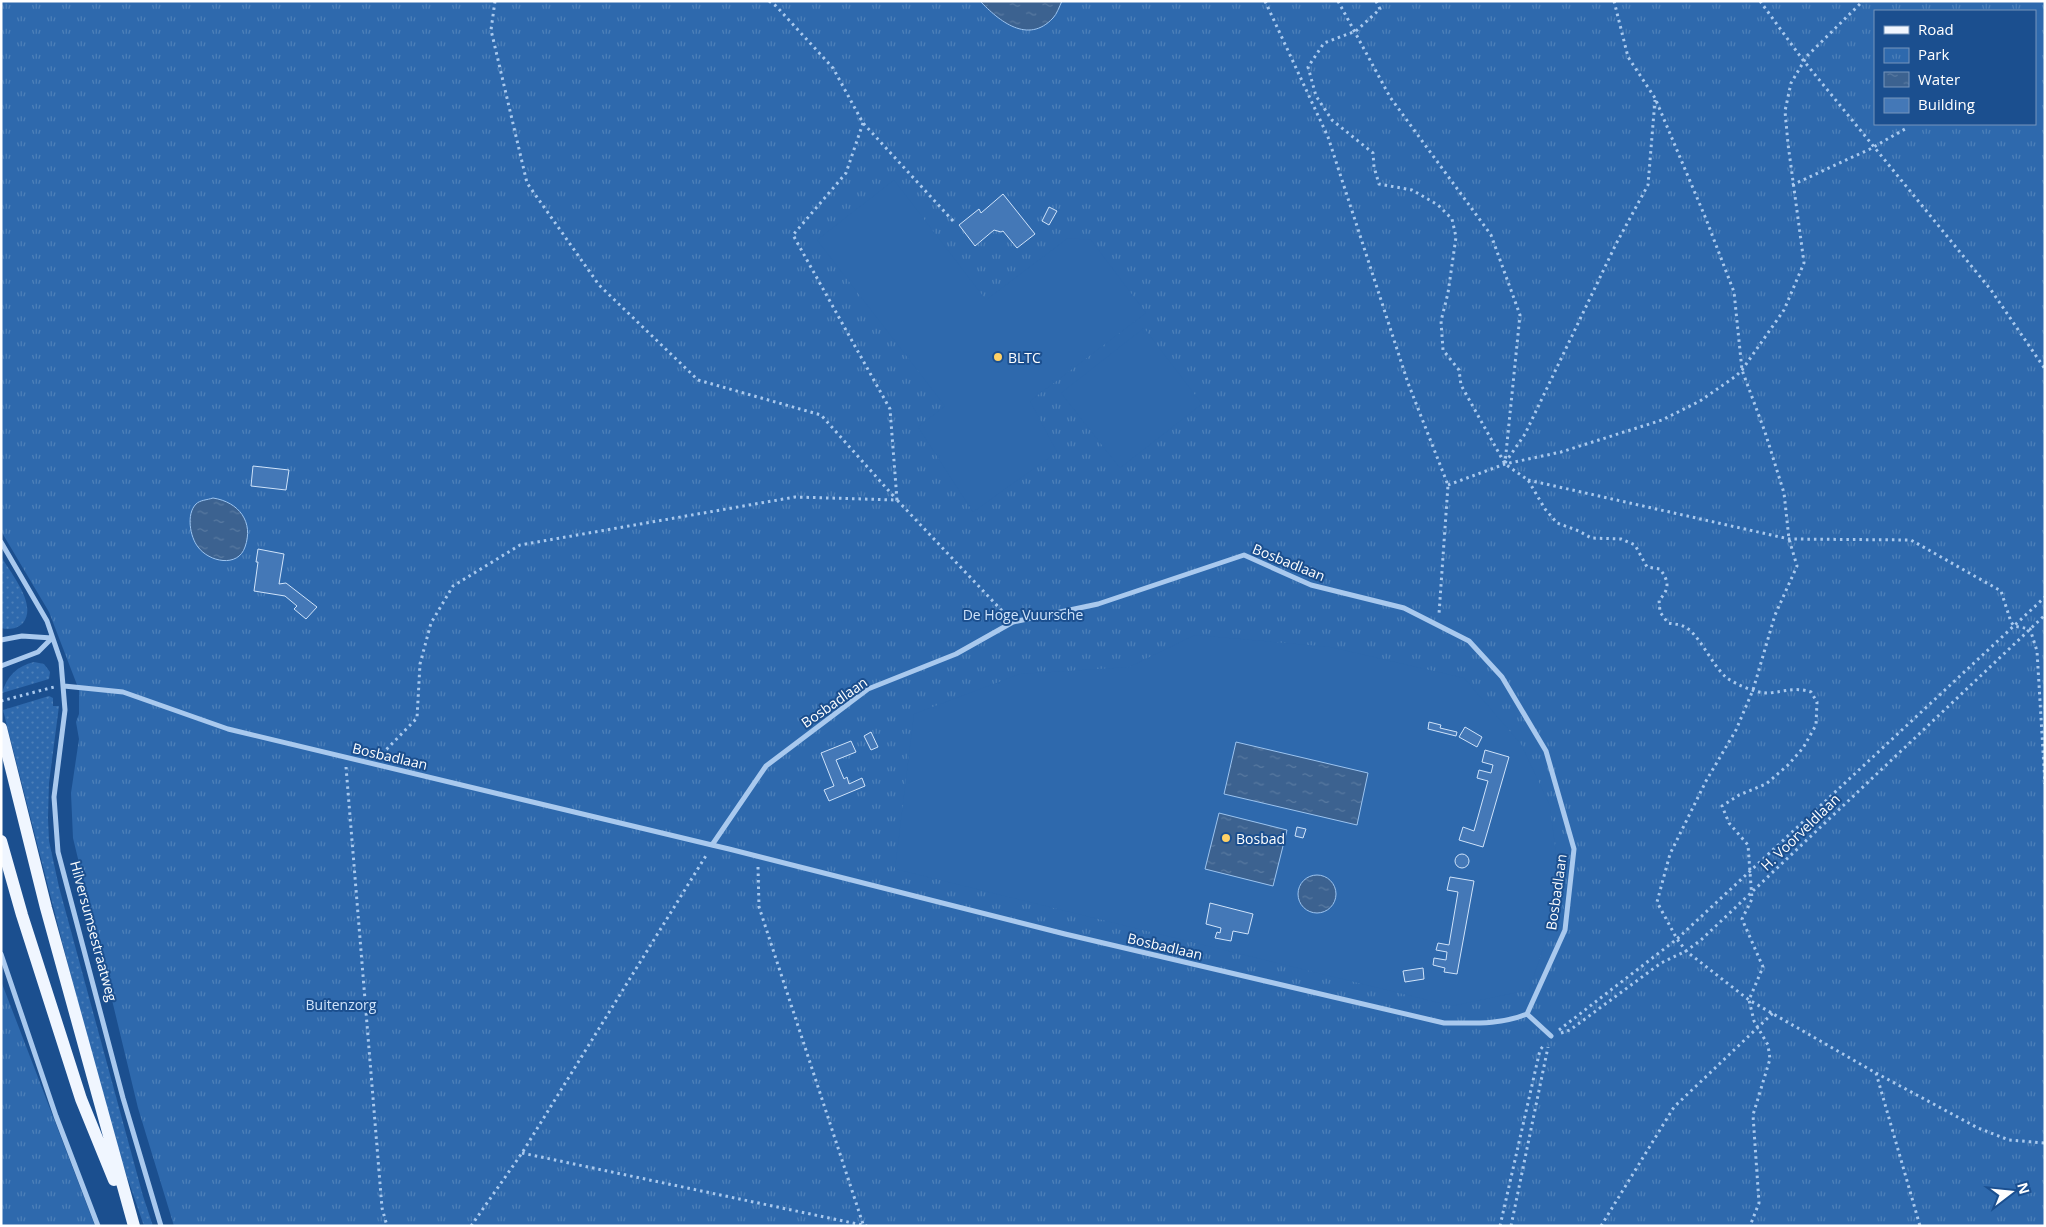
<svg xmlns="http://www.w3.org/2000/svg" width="2046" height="1227" font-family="'Open Sans',sans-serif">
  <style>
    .grass { fill: url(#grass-dots) }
    .park { fill: url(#park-tufts); fill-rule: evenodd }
    .pitch { fill: #2e69ad }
    .water { fill: url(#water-ripples); stroke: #9cc4f0 }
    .building { fill: #4478b7; stroke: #cfe3fa }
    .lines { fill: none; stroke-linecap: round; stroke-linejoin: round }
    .path { stroke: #a9c9ee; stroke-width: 3; stroke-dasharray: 2.5 4; stroke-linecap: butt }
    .street { stroke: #a9c9ee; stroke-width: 5 }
    .primary { stroke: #f0f6ff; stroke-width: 12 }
    .poi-dot { fill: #ffd166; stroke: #1b4f8f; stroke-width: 2 }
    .labels { text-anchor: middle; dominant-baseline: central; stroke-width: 4; stroke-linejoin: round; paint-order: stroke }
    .poi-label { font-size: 14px; fill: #fff; stroke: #1b4f8f; text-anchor: start }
    .street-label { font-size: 14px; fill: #fff; stroke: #1b4f8f }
    .park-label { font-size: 14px; fill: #cfe3fa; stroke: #1b4f8f }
  </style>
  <defs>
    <pattern id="grass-dots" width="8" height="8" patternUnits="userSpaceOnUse" patternTransform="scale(1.25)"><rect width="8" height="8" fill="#2e69ad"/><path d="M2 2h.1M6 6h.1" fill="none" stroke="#4d80b9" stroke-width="1.8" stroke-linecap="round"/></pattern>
    <pattern id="park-tufts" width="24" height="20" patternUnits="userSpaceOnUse" patternTransform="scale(1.25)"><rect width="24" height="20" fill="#2e69ad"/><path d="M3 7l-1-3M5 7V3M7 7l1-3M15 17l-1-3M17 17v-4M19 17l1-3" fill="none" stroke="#4d80b9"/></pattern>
    <pattern id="water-ripples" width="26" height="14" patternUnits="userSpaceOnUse" patternTransform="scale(1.25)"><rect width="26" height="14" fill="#3c6290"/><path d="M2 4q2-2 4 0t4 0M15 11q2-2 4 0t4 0" fill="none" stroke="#597aa1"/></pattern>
  </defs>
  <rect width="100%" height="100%" fill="#1b4f8f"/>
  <path class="grass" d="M1,556C10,573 38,604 23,623C17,629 9,630 1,628Z
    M34,662L44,664L50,672L49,679L2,693C7,676 17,666 34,662Z
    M49,696L53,698V706H59L49,783L48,818L49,841L59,887L143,1196L153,1226H144L123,1165L86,1035L3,710Z"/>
  <path class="park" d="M1,1H2045V1226H174L138,1108L73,838L71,793L79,739L76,722L79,714V690L49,612L1,531ZM1875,11H2035V124H1875Z
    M1,981L95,1226H1Z"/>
  <path class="pitch" d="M894,180L986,300L1068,238L1091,240L1146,313L1030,401L1057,452L973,512L918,427L945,406L817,240Z
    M1144,328L1202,404L1120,468L1061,393Z
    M1195,635L1330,647L1464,678L1521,744L1550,806L1561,896L1529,990L1452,1006L895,869L914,714L1020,674L1129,667Z"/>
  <path class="water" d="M980,1H1062C1059,7 1057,14 1053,18C1028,45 999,21 980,1Z
    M213,498C239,502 254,522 245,547C238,568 209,562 198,547C190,537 186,514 196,504C200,500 207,500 213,498Z
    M1236,742L1368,773L1357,825L1224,794Z
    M1219,813L1287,830L1273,886L1205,869Z
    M1298 894a19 19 0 1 1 38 0a19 19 0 1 1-38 0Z"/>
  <path class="building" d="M1003,194L1035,234L1017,248L1003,231L1001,232L994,230L975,246L959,225L979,209L981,213Z
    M1049,207L1057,211L1049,225L1042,221Z
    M253,466L289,470L286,490L251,486Z
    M258,549L284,554L279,584L286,583L317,607L306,619L294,609L297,606L285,596L254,591L258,562H256Z
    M1429,722L1441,725L1440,728L1457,732L1456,736L1428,729Z
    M1465,727L1482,737L1477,747L1459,737Z
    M871,732L878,747L871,750L864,736Z
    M851,741L856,752L836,760L844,779L847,777L849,784L862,778L865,786L829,801L824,790L834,786L821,753Z
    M1485,750L1509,757L1483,847L1459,840L1463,827L1474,831L1488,781L1477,778L1479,770L1491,773L1493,765L1482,762Z
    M1297,827L1306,829L1303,838L1295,836Z
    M1455 861a7 7 0 1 1 14 0a7 7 0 1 1-14 0Z
    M1450,877L1474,881L1457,974L1444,972L1445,968L1433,965L1434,958L1446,960L1447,952L1436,950L1438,943L1449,945L1458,892L1447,890Z
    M1210,903L1253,914L1248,934L1233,931L1231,941L1215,938L1217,932L1220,933L1221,928L1206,924Z
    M1423,968L1424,979L1405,982L1403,971Z"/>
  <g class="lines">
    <path class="path" d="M495,1L491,30L527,183L599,285L698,380L821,415L897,500
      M769,1L776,6L833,68L863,123L954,222
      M1265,1L1328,137L1408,383L1448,485L1439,614
      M1338,1L1390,97L1491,235L1520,315L1505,463
      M1376,1L1380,9L1356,31L1324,43L1308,67L1316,96L1332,120L1373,153L1374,167L1379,184L1412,190L1438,205L1452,219L1456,237L1448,293L1441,321L1443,350L1459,370L1461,385L1505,464L1528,480L1545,509L1557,523L1579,531L1591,538L1621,539L1635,545L1647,567L1660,569C1669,581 1670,589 1659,600L1660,612L1668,623C1673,624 1678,624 1683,626C1698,631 1712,666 1727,678C1737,685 1758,694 1770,693C1786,691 1796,687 1811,692L1817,702L1816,725L1803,748L1788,765L1766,784L1739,795L1722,806L1729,823L1748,845L1752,899L1742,919L1763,967L1749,1000L1754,1021L1768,1045L1770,1059L1753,1115L1759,1203L1750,1226
      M1614,1L1628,57L1655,98L1706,219L1734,292L1742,370L1765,432L1784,493L1789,539L1797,566L1775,615L1753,690L1736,730L1706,781L1670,854L1657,902L1677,939L1686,951L1749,1000L1876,1073L1978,1128L2009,1140L2045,1143
      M1760,1L1803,60L1991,290L2045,369
      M863,123L846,173L793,235L890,409L897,500
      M1792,185L1870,149L1905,129
      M1505,463L1525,434L1616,244L1648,185L1655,100
      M1528,480L1789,539L1911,540L2001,591L2011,622L2014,626L2030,629L2037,651L2045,784
      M1448,485L1505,464L1561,452L1662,420L1700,401L1736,376L1742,370L1784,310L1804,263L1788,144L1785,111L1791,83L1807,56L1863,1
      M1,701L54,687
      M382,754L417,718L420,664L431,623L453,586L520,545L795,497L897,500L1006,615
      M346,767L382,1208L387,1226
      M758,867L759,907L863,1224
      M1559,1030L1677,939L2045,597
      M1561,1033L1570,1030L1661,963L1686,951L1701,940L2045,615
      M1876,1073L1920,1226
      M522,1153L867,1226
      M471,1226L522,1153L707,854
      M1500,1226L1540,1050L1544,1045
      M1511,1226L1548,1047
      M1601,1226L1674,1107L1773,1013"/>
    <path class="street" d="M1,542L47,621L61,662L65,710L54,797L58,852L123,1098L161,1226
      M1,640L22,636L52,638
      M1,666L38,652L52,638
      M64,686L123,692L228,729L712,845L729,849L1065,934L1444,1023C1472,1023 1501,1025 1527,1014L1565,930L1574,849L1546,751L1502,677L1469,641L1404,608L1311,585L1244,555L1098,604L1013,622L956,654L868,689L766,766L712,845
      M1,954L56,1116L98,1226
      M1527,1014L1551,1036"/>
    <path class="primary" d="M1,728L46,908L134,1226
      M1,841L22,915L81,1099L114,1180"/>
  </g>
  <g class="poi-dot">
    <circle cx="998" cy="357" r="5"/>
    <circle cx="1226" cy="838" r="5"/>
  </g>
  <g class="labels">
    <g class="poi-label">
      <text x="1008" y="357">BLTC</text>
      <text x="1236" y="838">Bosbad</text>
    </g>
    <g class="street-label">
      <text transform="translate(1289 562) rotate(22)">Bosbadlaan</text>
      <text transform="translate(834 702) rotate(-35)">Bosbadlaan</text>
      <text transform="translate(390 756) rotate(13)">Bosbadlaan</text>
      <text transform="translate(1800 832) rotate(-44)">H. Voorveldlaan</text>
      <text transform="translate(1556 892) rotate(-82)">Bosbadlaan</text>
      <text transform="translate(94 931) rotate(75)">Hilversumsestraatweg</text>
      <text transform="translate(1165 946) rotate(13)">Bosbadlaan</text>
    </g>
    <g class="park-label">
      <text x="1023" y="614">De Hoge Vuursche</text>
      <text x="341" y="1004">Buitenzorg</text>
    </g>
  </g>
  <rect width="2046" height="1227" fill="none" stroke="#ffffff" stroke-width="5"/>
  <rect x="1874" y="10" width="162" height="115" fill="#1b4f8f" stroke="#7695bc"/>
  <rect x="1884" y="26" width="25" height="8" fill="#f0f6ff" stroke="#7695bc"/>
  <text x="1918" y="35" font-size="15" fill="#ffffff">Road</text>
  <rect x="1884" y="48" width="25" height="15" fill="url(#park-tufts)" stroke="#7695bc"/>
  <text x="1918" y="60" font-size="15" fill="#ffffff">Park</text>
  <rect x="1884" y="72" width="25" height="15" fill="url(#water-ripples)" stroke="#7695bc"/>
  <text x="1918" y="85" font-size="15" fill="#ffffff">Water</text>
  <rect x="1884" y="98" width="25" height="15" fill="#4478b7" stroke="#7695bc"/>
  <text x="1918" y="110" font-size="15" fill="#ffffff">Building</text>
  <g transform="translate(2011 1192) rotate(74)" stroke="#1b4f8f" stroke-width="4" paint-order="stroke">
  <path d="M0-4L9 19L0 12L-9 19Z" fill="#ffffff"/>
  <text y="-8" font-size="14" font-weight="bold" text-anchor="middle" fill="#ffffff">N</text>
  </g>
</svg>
